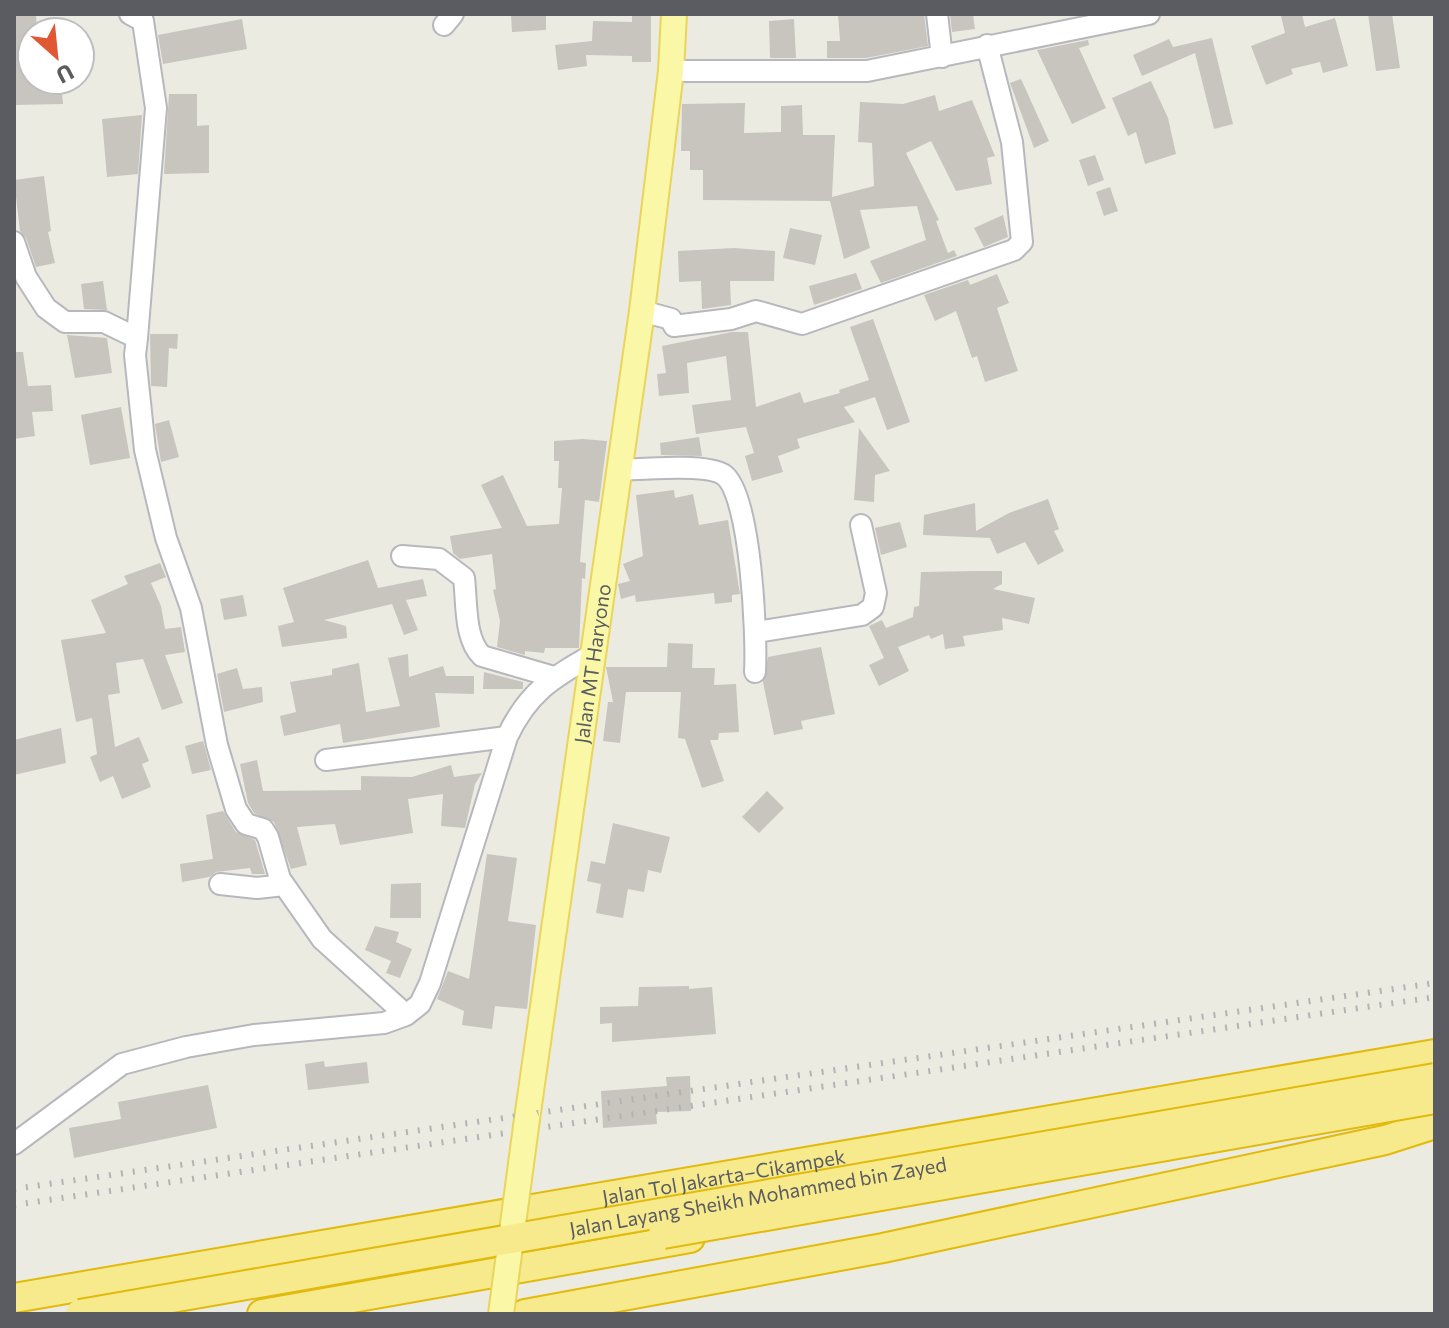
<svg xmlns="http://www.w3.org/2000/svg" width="1449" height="1328" font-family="Commissioner,sans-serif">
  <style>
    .building { fill: #c7c5be }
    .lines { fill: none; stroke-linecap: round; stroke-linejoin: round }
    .minor-casing { stroke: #b7b8bd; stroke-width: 24 }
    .major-casing { stroke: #e9d45c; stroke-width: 28 }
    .highway-casing { stroke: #e1ba0c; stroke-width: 32 }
    .minor { stroke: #fff; stroke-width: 20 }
    .major { stroke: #faf8a7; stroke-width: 24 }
    .highway { stroke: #f7ea8d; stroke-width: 28 }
    .rail { stroke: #b2b3b3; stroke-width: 6; stroke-dasharray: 2 10; stroke-linecap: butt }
    .major-bridge-casing { stroke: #e9d45c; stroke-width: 28; stroke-linecap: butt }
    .highway-bridge-casing { stroke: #e1ba0c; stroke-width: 32; stroke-linecap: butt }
    .major-bridge { stroke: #faf8a7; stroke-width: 24 }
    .highway-bridge { stroke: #f7ea8d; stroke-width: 28 }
    .labels { text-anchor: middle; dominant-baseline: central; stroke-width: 6; stroke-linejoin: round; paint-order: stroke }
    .street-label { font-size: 20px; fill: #5a5c61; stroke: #fff }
  </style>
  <rect width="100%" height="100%" fill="#ecebe1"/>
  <path class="building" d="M14,14H36L37,32H32V80H61L63,104L14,105Z
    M511,14H546V30L512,32Z
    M632,14H651V62H632V56L586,55L587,66L558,70L555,45L592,41L593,21L632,22Z
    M838,14H924L928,46L866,58H827V41H840Z
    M950,14H973L975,29L952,32Z
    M1288,14H1302L1305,27L1335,18L1348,66L1323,73L1320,62L1291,69L1293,74L1266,85L1251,46L1285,33L1281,16Z
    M1368,14H1392L1400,68L1376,71Z
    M242,19L247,49L163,64L158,35Z
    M794,19L796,58H770L769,21Z
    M1212,38L1233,124L1214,129L1195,53L1142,76L1133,55L1169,39L1173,47Z
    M1088,40L1089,45L1079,48L1106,108L1072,124L1037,50Z
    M1021,79L1049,141L1034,148L1010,83Z
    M1151,81L1168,118L1176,154L1145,164L1136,132L1128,136L1112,98Z
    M169,94H197V126L209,125V173L164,174Z
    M935,95L939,111L972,100L995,156L987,158L992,184L956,191L931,141L906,153L939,220L936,221L948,253L954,250L957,256L881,283L870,261L926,240L917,206L860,210L870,248L844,259L830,201L703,200V170H690V151H681L682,104L745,103L744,133L781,132V106L802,105L803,135H835L832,197L874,186L872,143L858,142L860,102L903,104Z
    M142,115L138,174L107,177L102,119Z
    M1095,155L1104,180L1088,186L1079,160Z
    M44,176L51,231L48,232L55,263L36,267L26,238L20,231L14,180Z
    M1110,187L1118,211L1104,216L1096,192Z
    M1003,215L1008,237L984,247L974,228Z
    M790,228L822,235L815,265L783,258Z
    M734,248L775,251L774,281H730L731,305L702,309L701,281L679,282L678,251Z
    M856,273L862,289L814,305L809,286Z
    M997,274L1009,303L997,308L1018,371L985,382L977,356L972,358L956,311L935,321L924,295L968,280L970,285Z
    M103,281L107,310L84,309L81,284Z
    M873,319L910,422L887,430L875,397L844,407L855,422L797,439L800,448L778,456L783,472L752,481L745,456L754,453L746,427L696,434L692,405L731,400L726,356L687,363L689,393L659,396L657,374L666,373L662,346L732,332H748L756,407L800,392L804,403L840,393L839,390L869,380L850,327Z
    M150,334H178L177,349L169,348L167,387L151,386Z
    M67,335L107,338L112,373L75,378Z
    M14,352H23L28,386L51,385L53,411L32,412L35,436L14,439Z
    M121,407L130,458L90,465L81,415Z
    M169,420L179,457L161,462L155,424Z
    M859,428L890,471L875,475L874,502L854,500Z
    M699,437L702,456L661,455L660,443Z
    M583,439L607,441L599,502L585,500L580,562L586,563L585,579L582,578L579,648H545L544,653L525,651V655L497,647L500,621L493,590L496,589L492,554L460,559L453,553L450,536L502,528L481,485L503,475L527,526L559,524L562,488H558L559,461H554V441Z
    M674,490L675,498L693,494L699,525L728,520L740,594L732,595V602L715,604L714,593L636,602L635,595L621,599L618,584L630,581L623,564L643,556L636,495Z
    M1048,499L1059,529L1054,531L1064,551L1038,565L1025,542L997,554L990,538L923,535L924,515L975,503L976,531L1009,513Z
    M900,522L907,547L881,555L875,528Z
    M368,560L378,588L423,579L427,596L406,600L418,630L404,635L392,604L324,620L346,626L347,638L282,647L278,626L294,622L283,588Z
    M160,563L166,577L151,583L161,606L165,629L181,627L185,652L165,655L183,703L162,710L143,659L116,663L120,693L108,695L115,747L139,737L149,761L142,764L151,787L122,799L113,776L100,782L90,757L97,754L92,718L76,722L61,640L106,633L91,600L128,584L124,576Z
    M978,571H1002V584L993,589L1035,598L1029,624L1002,618L1003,630L963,636L965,646L945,649L943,634L931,639L929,635L898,647L909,671L879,686L869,665L884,658L869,626L882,620L886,628L913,617L914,607L919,606L921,572Z
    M243,595L247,616L224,620L220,599Z
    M668,643L693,644L692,668H715L714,685L736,684L739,732L719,733L718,740H710L724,781L702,788L685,739L678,738L681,692H626L620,743L603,741L608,702H613L606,667H667Z
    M821,647L835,714L801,721L803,729L774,735L763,682L768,657Z
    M408,654L409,677L443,666L446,676H474V694L435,693L440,727L343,743L340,724L284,736L280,716L296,712L290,682L332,675V669L359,663L366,712L400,706L388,658Z
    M237,668L243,689L262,687L263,702L224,712L217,674Z
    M484,672L523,682V689H483Z
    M61,728L66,763L14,775V740Z
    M203,741L211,770L192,774L185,746Z
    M257,760L263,791L361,790V776L412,777L451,765L454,777L482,773L475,784L465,828L441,826L443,794L408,799L413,833L340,845L335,824L297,827L307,865L291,869L274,822L254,813L248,803L240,764Z
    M767,791L784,808L759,833L742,817Z
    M223,811L236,832L255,840L265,874H252L250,868L216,872L209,877L182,882L180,864L213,859L206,815Z
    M613,823L670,837L661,873L648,870L644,892L628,889L623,918L596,913L601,884L587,881L591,861L605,864Z
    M487,854L517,858L508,921L536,925L527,1009L495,1006L492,1029L462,1025L464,1011L437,999L448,971L469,979Z
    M421,883V918H390L391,884Z
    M375,926L399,932L396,942L412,949L400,978L386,973L391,961L365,950Z
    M689,986V989L712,987L716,1034L612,1042V1023L600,1024V1007L638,1006L639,987Z
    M324,1061L325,1067L367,1062L369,1083L308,1090L305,1064Z
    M690,1076L691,1111L656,1112L657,1124L603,1128L601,1091L667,1086L666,1077Z
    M208,1085L217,1128L74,1158L69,1128L121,1119L118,1102Z"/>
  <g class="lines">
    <g class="minor-casing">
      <path id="minor" d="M130,14L143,21L156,108L137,338
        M937,14L942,57
        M444,25L453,14
        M671,71H867L1149,14
        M14,242L26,277L46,308L65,322H104L137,338L135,355L145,450L166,538L191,608L217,745L236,809L246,824L263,829L268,837L280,879L322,939L406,1015
        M642,311L671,319L674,326L731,319L756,311L802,324L1014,250L1022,242L1012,142L987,45
        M620,470C642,469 708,463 724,475C751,495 757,637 755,672
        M402,556L439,559L464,578C467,602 464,639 482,656L554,677
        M757,632L862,615L873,607L876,593L861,525
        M326,760L507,737
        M220,884L257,888L284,885
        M14,1144L122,1064L186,1047L254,1035L384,1023L406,1015L420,1004L430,983L507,737C528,692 552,678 594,654"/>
    </g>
    <g class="major-casing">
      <g id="major">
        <path id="s1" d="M527,1119L642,311L671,71L674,14"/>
      </g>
    </g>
    <g class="highway-casing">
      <g id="highway">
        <path id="s2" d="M14,1298L1435,1054"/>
        <path d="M262,1314L690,1238"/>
        <path d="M525,1314L883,1248L1385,1140L1435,1124"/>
      </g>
    </g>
    <use href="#minor" class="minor"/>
    <use href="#major" class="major"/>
    <use href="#highway" class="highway"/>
    <path class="rail" d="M14,1189L1435,983
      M14,1205L1435,997"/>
    <g class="major-bridge-casing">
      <path id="major-bridge" d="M501,1314L527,1119"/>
    </g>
    <g class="highway-bridge-casing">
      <g id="highway-bridge">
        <path d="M663,1234L1435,1099"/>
        <path id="s3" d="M80,1314L1435,1078"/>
      </g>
    </g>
    <use href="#major-bridge" class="major-bridge"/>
    <use href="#highway-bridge" class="highway-bridge"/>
  </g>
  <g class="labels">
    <g class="street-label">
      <text stroke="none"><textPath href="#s1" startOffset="460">Jalan MT Haryono</textPath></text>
      <text stroke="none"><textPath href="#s2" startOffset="720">Jalan Tol Jakarta–Cikampek</textPath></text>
      <text stroke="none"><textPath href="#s3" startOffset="688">Jalan Layang Sheikh Mohammed bin Zayed</textPath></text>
    </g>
  </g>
  <rect width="1449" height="1328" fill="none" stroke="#5a5c61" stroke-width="32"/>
  <g transform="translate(56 56) rotate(153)"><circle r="38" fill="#ffffff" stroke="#bdbec0" stroke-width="2"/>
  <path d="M0-6L14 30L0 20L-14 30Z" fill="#df5733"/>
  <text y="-12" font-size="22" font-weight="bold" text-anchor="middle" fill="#5a5c61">U</text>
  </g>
</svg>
